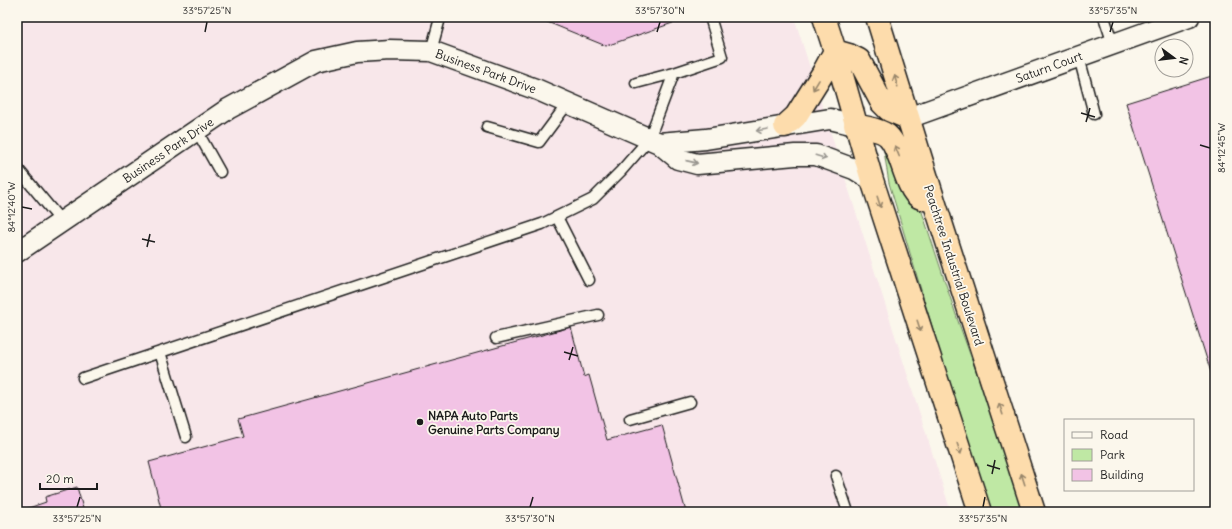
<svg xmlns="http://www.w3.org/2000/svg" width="1232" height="529" font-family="Delius,sans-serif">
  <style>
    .built { fill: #f8e7ea }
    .green { fill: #bfe8a4; stroke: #6e8260 }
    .building { fill: #f2c3e5; stroke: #1c1c1c }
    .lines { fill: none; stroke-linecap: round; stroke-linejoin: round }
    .service-casing { stroke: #1c1c1c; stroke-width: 13 }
    .minor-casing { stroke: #1c1c1c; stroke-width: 23 }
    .trunk-casing { stroke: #1c1c1c; stroke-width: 25 }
    .service { stroke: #fbf7ec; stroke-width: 10 }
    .minor { stroke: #fbf7ec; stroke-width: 20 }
    .trunk { stroke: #fddcac; stroke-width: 22 }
    .oneway { stroke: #98866b }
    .oneway2 { stroke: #97948e }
    .ticks { fill: none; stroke: #1c1c1c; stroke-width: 1.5 }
    .poi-dot { fill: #1c1c1c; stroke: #fbf7ec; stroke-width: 1.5 }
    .labels { text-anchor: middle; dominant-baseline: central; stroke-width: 3.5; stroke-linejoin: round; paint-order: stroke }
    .street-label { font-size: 12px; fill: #1c1c1c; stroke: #fbf7ec }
    .poi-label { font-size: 12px; font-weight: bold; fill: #1c1c1c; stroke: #fbf7ec; text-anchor: start }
    .neatline { fill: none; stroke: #1c1c1c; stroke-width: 1.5 }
    .ticks-label { font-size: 10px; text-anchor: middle; fill: #1c1c1c }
  </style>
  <rect width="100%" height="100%" fill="#fbf7ec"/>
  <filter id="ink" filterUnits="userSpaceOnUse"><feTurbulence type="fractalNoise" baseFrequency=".025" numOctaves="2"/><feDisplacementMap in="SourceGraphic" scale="8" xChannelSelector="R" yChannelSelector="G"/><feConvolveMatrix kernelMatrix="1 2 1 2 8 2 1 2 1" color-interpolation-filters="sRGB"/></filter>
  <g filter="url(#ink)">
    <path class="built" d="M17,17H794L951,512H17Z"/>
    <path class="green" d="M888,147L899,155L922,212L958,321L1013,473L1025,512H990L970,453L889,183L884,151Z"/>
    <path class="building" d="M535,17H690L606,46Z
      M1215,75V385L1126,103Z
      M571,327L584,377L589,375L607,440L662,425L686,512H162L149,462L243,436L238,419Z
      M77,487L84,512H17L46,502L45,497Z"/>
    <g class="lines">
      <g class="service-casing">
        <path id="service" d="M1104,17L1113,44
          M431,51L439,22V17
          M1079,57L1094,114
          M636,83L674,73
          M487,127L539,142L568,103
          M197,131L220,172
          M17,168L61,221
          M557,217L589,280
          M496,338L598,315
          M160,352L186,437
          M83,378L542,224L593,199L621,171L649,139L674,73L722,57L710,17
          M630,419L690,402
          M836,476L848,512"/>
      </g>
      <g class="minor-casing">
        <path id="minor" d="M908,118L1189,17
          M659,143L678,159L697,164L795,155H816L854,169L872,180
          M17,252L228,109L316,61L357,52L390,50L431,51L538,90L659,143L706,139L830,119L855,125"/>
      </g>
      <g class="trunk-casing">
        <path id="trunk" d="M824,17L835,51L872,180L980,512
          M877,17L934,201L1034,512
          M835,51L849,55L859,60L882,103L889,110L908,118
          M855,125C864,127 882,130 888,136C901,148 905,188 919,197C923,199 929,200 934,201
          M785,126L796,116L823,73L835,51"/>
      </g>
      <use href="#service" class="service"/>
      <use href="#minor" class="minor"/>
      <use href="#trunk" class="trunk"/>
    </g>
    <defs><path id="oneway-shaft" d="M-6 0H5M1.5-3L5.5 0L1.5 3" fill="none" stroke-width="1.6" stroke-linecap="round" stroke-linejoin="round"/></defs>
    <g class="oneway">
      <use href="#oneway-shaft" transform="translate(896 81) rotate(-107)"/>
      <use href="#oneway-shaft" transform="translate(816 85) rotate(121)"/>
      <use href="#oneway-shaft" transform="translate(897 151) rotate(-112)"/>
      <use href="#oneway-shaft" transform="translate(879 202) rotate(72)"/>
      <use href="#oneway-shaft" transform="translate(919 326) rotate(72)"/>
      <use href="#oneway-shaft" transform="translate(1001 409) rotate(-108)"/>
      <use href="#oneway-shaft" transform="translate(959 449) rotate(72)"/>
      <use href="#oneway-shaft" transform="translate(1023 479) rotate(-108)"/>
    </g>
    <g class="oneway2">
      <use href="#oneway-shaft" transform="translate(762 130) rotate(171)"/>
      <use href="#oneway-shaft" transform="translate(821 157) rotate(17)"/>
      <use href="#oneway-shaft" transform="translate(692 162) rotate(13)"/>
    </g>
  </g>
  <path class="ticks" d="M205,32L207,22M657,32L660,22M1110,32L1113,22M1081,113L1095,117M1086,122L1090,108M1200,145L1210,148M22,207L32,209M142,239L155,242M147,247L150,234M564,352L578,356M569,360L573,347M987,465L1000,469M992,474L995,460M77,507L80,497M530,507L533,497M983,507L985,497"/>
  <circle class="poi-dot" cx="420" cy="422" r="4"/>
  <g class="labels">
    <g class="street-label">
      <text transform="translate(1049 67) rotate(-20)">Saturn Court</text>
      <text transform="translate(486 71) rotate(20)">Business Park Drive</text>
      <text transform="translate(168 150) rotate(-34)">Business Park Drive</text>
      <text transform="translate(954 265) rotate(72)">Peachtree Industrial Boulevard</text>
    </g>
    <g class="poi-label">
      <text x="428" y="415">NAPA Auto Parts<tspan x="428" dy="14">Genuine Parts Company</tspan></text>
    </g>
  </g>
  <rect width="1232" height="529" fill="none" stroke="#fbf7ec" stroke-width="44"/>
  <rect x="1064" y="419" width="130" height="72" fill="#fbf7ec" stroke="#a29f99"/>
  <rect x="1072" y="432" width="20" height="6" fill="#fbf7ec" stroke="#a29f99"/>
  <text x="1100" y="439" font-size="12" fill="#1c1c1c">Road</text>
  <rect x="1072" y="449" width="20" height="12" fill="#bfe8a4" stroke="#a29f99"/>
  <text x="1100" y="459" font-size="12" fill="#1c1c1c">Park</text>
  <rect x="1072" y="469" width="20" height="12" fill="#f2c3e5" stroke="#a29f99"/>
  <text x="1100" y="479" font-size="12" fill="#1c1c1c">Building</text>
  <g transform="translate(1174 58) rotate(105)"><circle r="19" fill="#fbf7ec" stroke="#a29f99"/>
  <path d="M0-3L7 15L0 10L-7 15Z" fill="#1c1c1c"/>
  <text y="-6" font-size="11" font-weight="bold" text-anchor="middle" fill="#1c1c1c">N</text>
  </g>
  <path d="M40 483v6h57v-6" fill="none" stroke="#1c1c1c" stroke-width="2"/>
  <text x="46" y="483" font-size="12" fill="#1c1c1c" stroke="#fbf7ec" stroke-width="3" paint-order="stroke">20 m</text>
  <rect x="22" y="22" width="1188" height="485" class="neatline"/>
  <g class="ticks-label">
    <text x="207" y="14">33°57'25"N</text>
    <text x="660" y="14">33°57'30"N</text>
    <text x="1113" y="14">33°57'35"N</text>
    <text transform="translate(1221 148) rotate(-90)" y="4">84°12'45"W</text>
    <text transform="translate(11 207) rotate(-90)" y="4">84°12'40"W</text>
    <text x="77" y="522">33°57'25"N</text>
    <text x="530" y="522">33°57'30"N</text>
    <text x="983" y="522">33°57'35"N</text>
  </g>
</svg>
